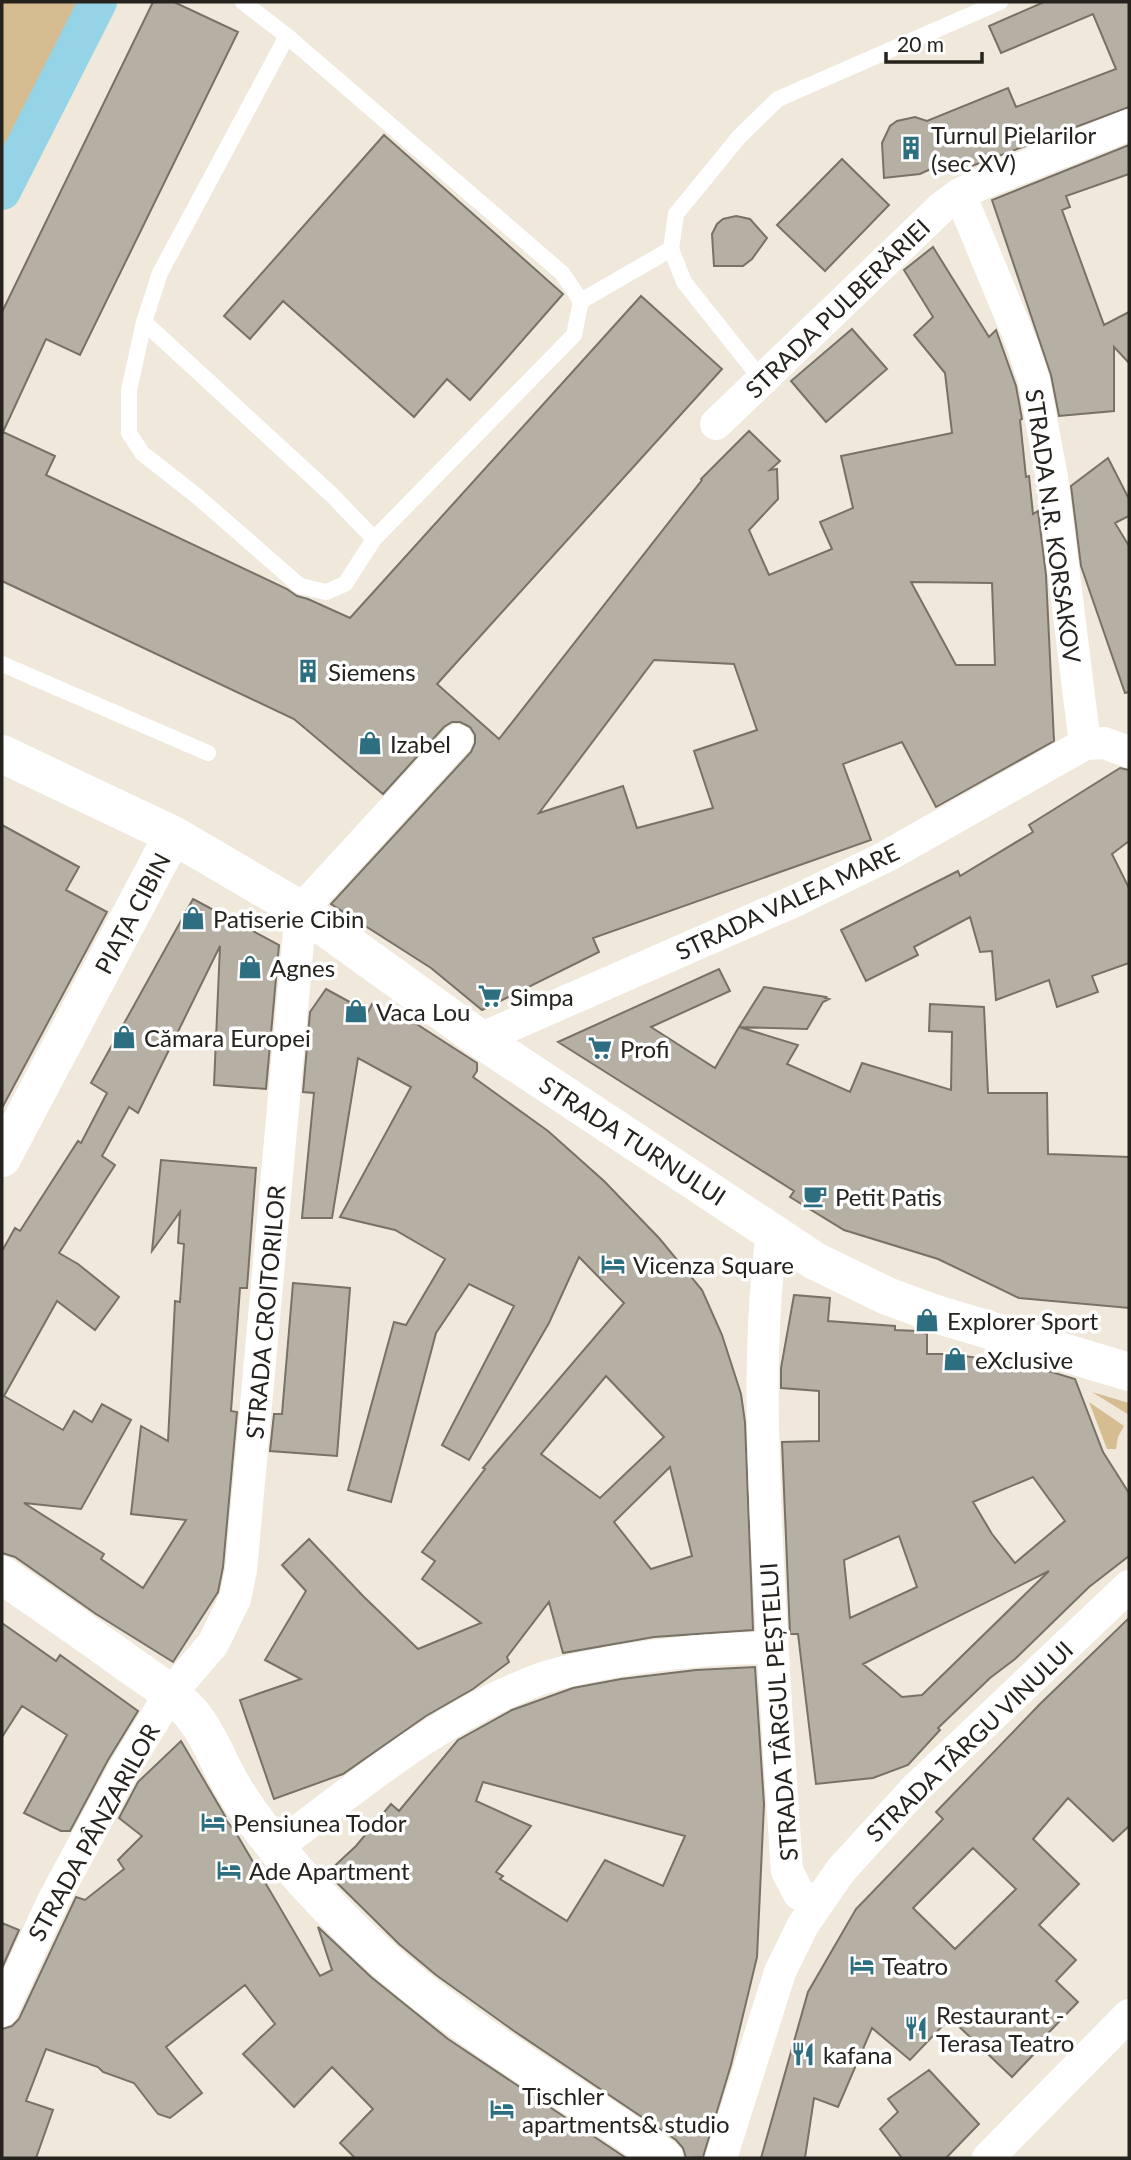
<svg xmlns="http://www.w3.org/2000/svg" width="1131" height="2160" font-family="Lato,sans-serif">
  <style>
    .green { fill: #d6bc91 }
    .building { fill: #b6afa3; stroke: #787165; stroke-width: 2; fill-rule: evenodd }
    .lines { fill: none; stroke-linecap: round; stroke-linejoin: round }
    .service { stroke: #fff; stroke-width: 16 }
    .minor { stroke: #fff; stroke-width: 32 }
    .tertiary { stroke: #fff; stroke-width: 38 }
    .primary { stroke: #95d3e6; stroke-width: 38 }
    .labels { text-anchor: middle; dominant-baseline: central; stroke-width: 7; stroke-linejoin: round; paint-order: stroke }
    .poi-label { font-size: 24px; fill: #26231e; stroke: #fff; text-anchor: start }
    .street-label { font-size: 24px; fill: #26231e; stroke: #fff }
  </style>
  <rect width="100%" height="100%" fill="#f0e8db"/>
  <path class="green" d="M2,2H89L2,151Z
    M1092,1392L1129,1403V1415Z
    M1089,1402L1124,1426L1118,1437L1116,1449H1107Z"/>
  <path class="building" d="M153,2H174L238,32L80,355L46,339L3,432L55,456L46,475L287,589L297,596L308,599L350,618L641,296L722,369L437,684L499,739L702,480L701,479L749,431L780,461L770,470L777,469L778,499L749,530L769,575L832,549L820,522L853,508L841,456L952,433L945,373L914,335L933,317L904,270L933,247L989,337L996,330L1016,386L1022,419L1020,420L1026,477L1029,476L1033,514L1038,511L1046,575L1054,741L936,807L902,742L843,764L871,840L593,938L599,952L482,1010L431,968L331,904L471,752L475,743V735L470,727L460,722H452L444,727L383,794L294,719L2,581V312ZM911,582L992,583L995,665H956ZM654,660L734,664L757,730L694,751L713,808L637,828L623,786L539,813Z
    M1044,2H1129V107L956,172L952,159L920,174L884,178L882,143L890,126L897,121L915,117L927,121L1008,88L1016,107L1116,69L1093,14L1001,53L989,26Z
    M384,135L563,294L470,400L447,379L414,417L283,301L250,339L224,316Z
    M1129,145V174L1066,196L1070,207L1062,210L1104,325L1129,312V363L1114,347V411L1059,416L1051,375L992,200Z
    M842,159L889,205L825,271L777,225Z
    M736,216L750,219L767,238L752,259L743,266H714L712,234L717,224L723,219Z
    M852,329L887,369L826,422L791,381Z
    M1108,458L1129,499V516L1115,523L1129,546V692L1125,693L1081,566L1071,486Z
    M1120,768L1129,770V841L1112,854L1129,888V963L1092,976L1098,992L1057,1007L1049,980L996,1000L992,951L980,952L970,917L914,947L918,955L866,981L841,930L958,871L960,876L1033,832L1029,825Z
    M2,825L79,867L66,890L107,912L2,1108Z
    M193,899L279,945L266,1089L214,1085L220,946L138,1113L129,1107L102,1156L115,1165L59,1253L78,1264L119,1297L95,1330L57,1301L4,1396L63,1430L74,1411L92,1422L102,1404L131,1420L81,1509L24,1503L104,1554L101,1559L143,1588L186,1520L131,1514L141,1426L168,1441L175,1301L180,1302L184,1244L178,1243L180,1212L152,1251L161,1160L256,1168L247,1288H240L231,1411L237,1412L223,1567L218,1592L173,1662L96,1614L15,1557L2,1553V1251L15,1228L20,1231L78,1141L81,1143L107,1093L91,1083Z
    M719,969L730,991L651,1027L715,1068L739,1027L798,1045L787,1064L850,1092L862,1063L951,1090L952,1032L929,1031L930,1004L984,1007L988,1093H1047L1048,1154L1129,1157V1308L1019,1298L938,1259L844,1230L790,1197L794,1191L558,1042Z
    M764,987L826,997L825,998L829,999L823,1002L807,1029L739,1027Z
    M326,989L368,1012L372,1004L399,1020L401,1014L477,1063V1071L473,1077L548,1131L604,1181L659,1238L702,1290L722,1335L741,1394L745,1422L753,1630L654,1637L563,1653L549,1602L507,1657L509,1662L473,1689L426,1716L343,1774L274,1799L240,1700L301,1679L265,1660L306,1591L282,1565L309,1539L363,1596L418,1649L481,1623L422,1579L435,1561L422,1552L485,1469L483,1468L624,1303L579,1257L549,1323L469,1460L442,1445L514,1306L469,1284L436,1333L391,1502L348,1490L394,1322L406,1325L445,1259L395,1230L340,1217L411,1087L358,1058L332,1218H302L314,1093L303,1092L310,1012ZM606,1376L664,1437L600,1498L541,1454ZM670,1467L692,1556L651,1569L614,1522Z
    M293,1283L350,1288L337,1456L270,1451L274,1414H282Z
    M794,1295L830,1298L828,1321L895,1326V1330L918,1331L927,1334V1354H948L1025,1364L1075,1379L1103,1452L1129,1493V1556L1089,1587L1015,1659L990,1678L938,1728L940,1730L908,1765L873,1778L816,1784L798,1634H790L782,1442L819,1441V1391L781,1388V1368ZM1033,1477L1065,1521L1015,1563L992,1534L973,1502ZM899,1536L917,1587L850,1618L844,1560ZM1049,1571L922,1695L902,1697L863,1664Z
    M1129,1618V1826L1113,1841L1068,1798L1033,1839L1079,1884L1039,1925L1076,1960L1056,1981L1078,2002L1031,2051L1034,2054L1012,2077L950,2018L910,2060L872,2028L838,2107L814,2098L805,2158H761L808,1992L856,1909L943,1819L936,1812L1040,1704ZM973,1848L1016,1889L955,1949L913,1908Z
    M2,1623L56,1661L60,1655L138,1711L108,1760L70,1831H61L24,1813L67,1735L22,1706L2,1737Z
    M755,1667L764,1804L757,1957L731,2065L703,2157L686,2158L683,2148L676,2140L514,2031L436,1975L399,1944L327,1873L356,1846L391,1804L399,1811L458,1740L512,1710L573,1688L621,1679L696,1670ZM483,1782L685,1836L663,1886L605,1860L567,1921L500,1879L503,1876L496,1872L531,1826L476,1801Z
    M181,1741L225,1816H223L236,1833L320,1976L332,1970L318,1927L371,1977L448,2039L626,2158H355L340,2143L373,2109L332,2067L294,2107L243,2054L275,2024L245,1985L166,2047L202,2093L170,2118L158,2114L134,2083L103,2072L98,2067L46,2049L26,2101L53,2110L36,2158H2V2029L12,2026L19,2019L76,1897L85,1900L124,1869L118,1860L142,1836L119,1818L138,1782Z
    M2,1923L19,1930L2,1968Z
    M929,2070L979,2124L946,2158H902L880,2129L898,2112L888,2099Z"/>
  <g class="lines">
    <path class="service" d="M243,2L287,36L562,273L581,301L574,335L374,539L333,496L144,322L160,273L287,36
      M581,301L671,249
      M144,322L129,390V433L142,453L198,497L300,586L326,592L345,584L374,539
      M762,380L684,282L671,249L676,214L739,137L778,99L1000,2
      M2,664L208,753"/>
    <path class="minor" d="M960,194L1022,344L1034,381L1052,478L1085,744
      M716,424L941,208L960,194L981,184L1129,125
      M480,1039L797,900L887,856L1085,744L1104,743L1129,752
      M772,1234C759,1332 762,1423 766,1521C771,1638 779,1754 787,1871L799,1894L817,1903
      M277,1847C358,1786 444,1714 540,1679C565,1670 592,1666 618,1661C669,1653 720,1648 771,1648
      M2,2011L54,1899L124,1769L170,1694L213,1644L235,1599L241,1570L301,910L457,740
      M721,2158L780,1972L803,1925L841,1870L916,1788L1129,1586
      M988,2158L1129,2015"/>
    <path class="tertiary" d="M2,754L173,835L301,910L480,1039L815,1261L887,1296L939,1315L1129,1372
      M2,1158L173,835
      M2,1575C42,1603 83,1631 123,1660C145,1676 171,1691 190,1712C210,1735 220,1768 237,1794C268,1842 308,1887 349,1927C441,2020 558,2083 664,2158"/>
    <path class="primary" d="M2,191L98,2"/>
  </g>
  <defs>
    <g id="building-bare" transform="scale(1.89)"><path d="M-4-6H4V6H1V3H-1V6H-4ZM-2.5-4.3h1.7v1.8h-1.7ZM.8-4.3h1.7v1.8H.8ZM-2.5-1h1.7V.8h-1.7ZM.8-1h1.7V.8H.8Z" fill="#2d6e81" stroke="#fff" stroke-width="2.5" paint-order="stroke"/></g>
    <g id="shop-bare" transform="scale(1.89)"><path d="M-5-2.5h2.3a2.7 3.5 0 0 1 5.4 0H5L5.5 6h-11ZM-1.5-2.5h3a1.5 2.3 0 0 0-3 0Z" fill="#2d6e81" stroke="#fff" stroke-width="2.5" paint-order="stroke"/></g>
    <g id="supermarket-bare" transform="scale(1.89)"><path d="M-6-5.5h2.5l.6 2H6L4.5 2H-2.5L-4.4-4H-6ZM-1.5 3.2a1.3 1.3 0 1 0 .1 0ZM3 3.2a1.3 1.3 0 1 0 .1 0Z" fill="#2d6e81" stroke="#fff" stroke-width="2.5" paint-order="stroke"/></g>
    <g id="cafe-bare" transform="scale(1.89)"><path d="M-5.5-4.5H6V0H3Q3 3.5 0 3.5H-2.5Q-5.5 3.5-5.5 0ZM3-3.2v2h1.7v-2ZM-6 4.5H4V6H-6Z" fill="#2d6e81" stroke="#fff" stroke-width="2.5" paint-order="stroke"/></g>
    <g id="hotel-bare" transform="scale(1.89)"><path d="M-6-4.5h1.5V1H6V5H4.5V3h-9V5H-6ZM-4 0a1.8 1.8 0 1 1 3.6 0ZM.5 0V-2.5h3Q6-2.5 6 0Z" fill="#2d6e81" stroke="#fff" stroke-width="2.5" paint-order="stroke"/></g>
    <g id="restaurant-bare" transform="scale(1.89)"><path d="M-5-6h1v4h1v-4h1v4h1v-4h1v5L-1.5 .5V6h-2V.5L-5-1ZM5-6V6H3V1.5H1.5Q1.5-4 5-6Z" fill="#2d6e81" stroke="#fff" stroke-width="2.5" paint-order="stroke"/></g>
  </defs>
  <g fill-rule="evenodd">
    <use href="#building-bare" x="911" y="148"/>
    <use href="#building-bare" x="308" y="671"/>
    <use href="#shop-bare" x="370" y="743"/>
    <use href="#shop-bare" x="193" y="918"/>
    <use href="#shop-bare" x="250" y="967"/>
    <use href="#supermarket-bare" x="490" y="996"/>
    <use href="#shop-bare" x="356" y="1011"/>
    <use href="#shop-bare" x="124" y="1037"/>
    <use href="#supermarket-bare" x="600" y="1048"/>
    <use href="#cafe-bare" x="815" y="1196"/>
    <use href="#hotel-bare" x="613" y="1264"/>
    <use href="#shop-bare" x="927" y="1320"/>
    <use href="#shop-bare" x="955" y="1359"/>
    <use href="#hotel-bare" x="213" y="1822"/>
    <use href="#hotel-bare" x="229" y="1870"/>
    <use href="#hotel-bare" x="862" y="1965"/>
    <use href="#restaurant-bare" x="916" y="2028"/>
    <use href="#restaurant-bare" x="803" y="2054"/>
    <use href="#hotel-bare" x="502" y="2109"/>
  </g>
  <g class="labels">
    <g class="poi-label">
      <text x="931" y="134">Turnul Pielarilor<tspan x="931" dy="28">(sec XV)</tspan></text>
      <text x="328" y="671">Siemens</text>
      <text x="390" y="743">Izabel</text>
      <text x="213" y="918">Patiserie Cibin</text>
      <text x="270" y="967">Agnes</text>
      <text x="510" y="996">Simpa</text>
      <text x="376" y="1011">Vaca Lou</text>
      <text x="144" y="1037">Cămara Europei</text>
      <text x="620" y="1048">Profi</text>
      <text x="835" y="1196">Petit Patis</text>
      <text x="633" y="1264">Vicenza Square</text>
      <text x="947" y="1320">Explorer Sport</text>
      <text x="975" y="1359">eXclusive</text>
      <text x="233" y="1822">Pensiunea Todor</text>
      <text x="249" y="1870">Ade Apartment</text>
      <text x="882" y="1965">Teatro</text>
      <text x="936" y="2014">Restaurant -<tspan x="936" dy="28">Terasa Teatro</tspan></text>
      <text x="823" y="2054">kafana</text>
      <text x="522" y="2095">Tischler<tspan x="522" dy="28">apartments&amp; studio</tspan></text>
    </g>
    <g class="street-label">
      <text transform="translate(837 308) rotate(-44)">STRADA PULBERĂRIEI</text>
      <text transform="translate(1054 526) rotate(82)">STRADA N.R. KORSAKOV</text>
      <text transform="translate(787 901) rotate(-25)">STRADA VALEA MARE</text>
      <text transform="translate(132 913) rotate(-62)">PIAȚA CIBIN</text>
      <text transform="translate(633 1140) rotate(33)">STRADA TURNULUI</text>
      <text transform="translate(265 1312) rotate(-85)">STRADA CROITORILOR</text>
      <text transform="translate(778 1712) rotate(-94)">STRADA TÂRGUL PEȘTELUI</text>
      <text transform="translate(969 1741) rotate(-44)">STRADA TÂRGU VINULUI</text>
      <text transform="translate(93 1832) rotate(-61)">STRADA PÂNZARILOR</text>
    </g>
  </g>
  <rect width="1131" height="2160" fill="none" stroke="#26231e" stroke-width="7"/>
  <path d="M886 52v10h96v-10" fill="none" stroke="#26231e" stroke-width="3.5"/>
  <text x="897" y="52" font-size="21" fill="#26231e" stroke="#ffffff" stroke-width="5" paint-order="stroke">20 m</text>
</svg>
